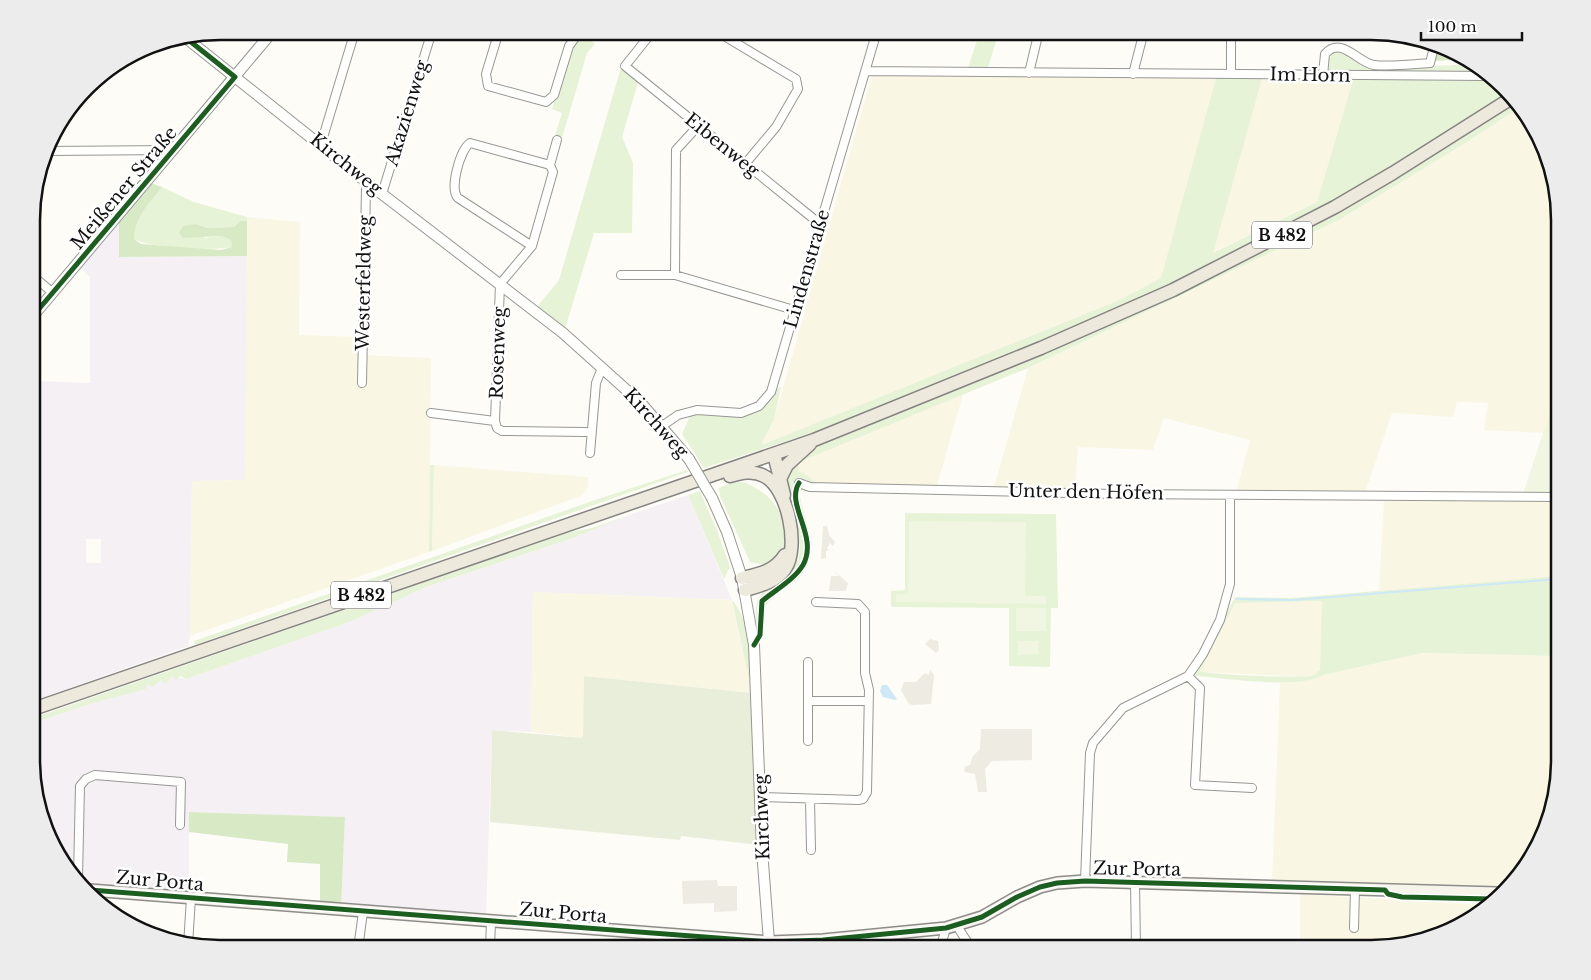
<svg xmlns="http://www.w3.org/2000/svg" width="1591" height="980" font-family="'Libre Baskerville',serif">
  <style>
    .industrial { fill: #f5f0f3; fill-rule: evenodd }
    .farmland { fill: #f9f7e4 }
    .green { fill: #e7f3d7; fill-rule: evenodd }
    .forest { fill: #d8eac5 }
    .cemetery { fill: #e9eedb }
    .pitch { fill: #f0f6e1 }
    .plaza { fill: #edebe2 }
    .water { fill: #cde8f7 }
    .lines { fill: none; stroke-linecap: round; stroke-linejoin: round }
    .stream { stroke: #cde8f7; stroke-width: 2 }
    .minor-casing { stroke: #979795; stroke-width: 10 }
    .tertiary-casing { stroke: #979795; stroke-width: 12 }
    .secondary-casing { stroke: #8e8d8b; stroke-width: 14 }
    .primary-casing { stroke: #858482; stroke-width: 15 }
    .minor { stroke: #fffffe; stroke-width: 8 }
    .tertiary { stroke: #fffffe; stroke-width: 10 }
    .secondary { stroke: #f6f4eb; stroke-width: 11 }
    .primary { stroke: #ede9dc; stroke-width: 12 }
    .tertiary-bridge-casing { stroke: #979795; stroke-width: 12; stroke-linecap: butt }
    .tertiary-bridge { stroke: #fffffe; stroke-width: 10 }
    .cycleway-casing { stroke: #fff; stroke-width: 8 }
    .cycleway { stroke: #1b5e20; stroke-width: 5 }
    .labels { text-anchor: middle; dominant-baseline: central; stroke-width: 5; stroke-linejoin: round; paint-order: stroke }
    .shield { fill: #fff; stroke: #585858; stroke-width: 1 }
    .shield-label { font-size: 16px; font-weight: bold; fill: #111 }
    .street-label { font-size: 18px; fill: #111; stroke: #fff }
    .rim { fill: none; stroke: #111; stroke-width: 2.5 }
  </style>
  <rect width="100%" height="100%" fill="#fdfcf7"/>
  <path class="industrial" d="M119,217V257L247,256L245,480L192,481L190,636L188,646L33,701V381L90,383V277L77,265ZM86,539H101V563H86Z
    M688,495L732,600L533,592L531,732L492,730L486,916L341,907L345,817L189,812V892L83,883L57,855L33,784V723L90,704L145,689V683L161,679L165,684L172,676L186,679L352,621L426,587L573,538L629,515Z"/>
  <path class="farmland" d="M879,74L1216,78L1161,278L1117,301L764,444L762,443L774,420L870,81L872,77Z
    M1262,79L1353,80L1317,202L1212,253Z
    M1518,108L1534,125L1559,208V385L1544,433L1484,430L1488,403L1457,402L1453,417L1392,413L1365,493L1236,492L1250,440L1164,418L1153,450L1078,447L1075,488L994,487L1028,368L1339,220L1472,139Z
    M247,217L300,222L299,335L361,337V355L431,358L429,552L190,636L192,481L245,480Z
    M963,394L937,486L818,484L804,473H798L799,462L809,457Z
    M434,465L588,477V486L583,495L432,551Z
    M1384,499L1559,502V576L1379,591Z
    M533,592L732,600L752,693L585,676L583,738L531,732Z
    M1559,594V772L1550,820L1528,865L1504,887L1272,882L1280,682L1310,680L1323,675L1422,653L1554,656Z
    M1323,601L1320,670L1318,673L1312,676H1285L1201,672L1200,670L1235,603Z
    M1300,894L1485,905L1465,924L1383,948H1300Z"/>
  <path class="green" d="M980,31H999L988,68H968Z
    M583,34L595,44L587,53L562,138L555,136L562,113L552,109L570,50Z
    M1338,50L1394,68L1476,64L1518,108L1472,139L1339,220L1028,368L799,462L798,472L804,473L818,484L1075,488L1074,495L799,491C804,522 825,559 793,583C782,591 770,596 765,609L759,610V623L756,621C756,615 755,608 757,602C760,588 787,580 795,566C813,535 776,500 791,469C793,464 800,459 804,455L796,438L704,468L682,434L690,416L698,408L741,411L758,403L767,393L781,387L774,420L762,443L764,444L1117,301L1161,278L1216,78L1262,79L1213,253L1317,202L1353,80H1359L1363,74L1332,72L1325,65L1328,54Z
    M622,64L639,79L622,137L633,163L632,233H594L565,329L537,307L559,280Z
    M162,187L194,202L247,217V221H240L234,227L208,228L196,224L204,238L221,236L231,240L232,247C215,251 148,248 134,239C135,217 149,204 162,187Z
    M430,465H434L432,551L429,552Z
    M687,470L688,472L195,645L194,641L598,499Z
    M744,482C779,498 785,514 784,551L769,566L750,562L720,496L719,488L730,483Z
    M700,491L718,533L730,567L724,579L688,495Z
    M905,513L1056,514L1058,608H1051L1050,667L1009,666V608L891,607V591L905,590Z
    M629,515L573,538L426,587L352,621L186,679L180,676L176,681L172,676L165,684L161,680L152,687L146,684V689L90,704L33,723V718L566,533L592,528Z
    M1559,576L1555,656L1422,653L1323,675C1300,690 1224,678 1195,676L1235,597L1291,598ZM1322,601L1320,670C1317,673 1315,675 1310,676C1296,678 1210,675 1200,671L1235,603Z
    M732,600C750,618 751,667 752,693Z"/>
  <path class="forest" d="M1439,45L1467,59L1434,61Z
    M148,182L162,187C149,204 135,217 134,239L141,244L221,250L232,247L231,240L221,236L183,238L179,233L183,226L196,224L208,228L234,227L240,221H247V256L119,257V217Z
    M189,812L345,817L341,907L320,905V864L287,862L288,844L189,832Z"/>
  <path class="cemetery" d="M584,676L752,693L759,845L681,836L680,840L490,822L492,730L583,738Z"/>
  <path class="pitch" d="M1559,385V494H1523Z
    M909,521L1026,522L1025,596H1046V604L896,602V594H908Z
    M1016,608H1046V631H1016Z
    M1018,641H1038L1039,654L1018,655Z"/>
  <path class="plaza" d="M823,526H827L829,535L835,542L833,546L830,543L827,548L829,550L826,551V558L821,559Z
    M832,569L848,583L846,591H829L831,576H839Z
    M930,639L938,641L939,650L936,653L925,644Z
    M930,670L934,675L931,704L912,705L908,703L901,690L904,682H916L925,673L929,675Z
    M981,729H1032V760L992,761L985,769L987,792H978L975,774L964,772L965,766L970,765L973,756L980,749Z
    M717,880L718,886H737V911L714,912V903L683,904L682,881Z"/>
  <path class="water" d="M882,685H887L897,699L895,700L883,697L880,691Z"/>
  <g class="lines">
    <path class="stream" d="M1237,599L1293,600L1559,579"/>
    <g class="minor-casing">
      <path id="minor" d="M499,31L486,74L488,86L546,102L554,95L569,46L580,31
        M653,31L625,66L820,224
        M716,31L796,79L798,89L776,127L745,164
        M866,71L1488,76
        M1029,73L1039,31
        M1133,74L1144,31
        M1231,74V31
        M1323,75L1325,54C1341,35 1358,63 1374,65C1392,67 1412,64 1430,63L1435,43
        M321,144L355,31
        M46,151L173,150
        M550,165L553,172L532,246L500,284L495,421L497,428L502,431L586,432
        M382,194L432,31
        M532,246L458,198C449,189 460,150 470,143L550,165L557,140
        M621,275H675L794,310
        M675,275L676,150L698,126
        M33,276L53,293
        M362,383L366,189L369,184
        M431,413L495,421
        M662,426L678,415L697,410L741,413L759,406L771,392L877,31
        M590,453L596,383L602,368
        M799,483L810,487L1113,494L1559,497
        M808,662V741
        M1188,676L1200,688L1195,785L1252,788
        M809,701H868
        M760,797L858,800L863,799L867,792L869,690L865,673V612L858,604L816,602
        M810,799L811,850
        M78,877L80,786L86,779L95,775L181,782L180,825
        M1085,881L1090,753L1093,743L1123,708L1188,676L1203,654L1220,620L1230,584V495
        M1135,883L1136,948
        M957,926L971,948
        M1354,928L1355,889
        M740,941L741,949
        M188,942L275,949
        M188,945L191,898
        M358,949L363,912
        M490,949L491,921
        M671,949V936
        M875,949L878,935
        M940,949L946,928"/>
    </g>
    <g class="tertiary-casing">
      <path id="tertiary" d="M186,38L369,184L563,333L641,403L689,459
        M33,316L273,31
        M712,498L727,532L742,578L754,645L762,850L769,942"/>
    </g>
    <g class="secondary-casing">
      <path id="secondary" d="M90,890L769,942L823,940L946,928L982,917L1017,897L1040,887L1057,883L1085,881L1497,893"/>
    </g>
    <g class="primary-casing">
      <path id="primary" d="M774,454L784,495
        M730,476C741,473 753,470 764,476C788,487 800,548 785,569C776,582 759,586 745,590
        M781,477L787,465L810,444
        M742,578C760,574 775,571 785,555
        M33,709L814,440L1041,348L1173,290L1335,207L1393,173L1510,99"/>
    </g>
    <use href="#minor" class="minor"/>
    <use href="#tertiary" class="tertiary"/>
    <use href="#secondary" class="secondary"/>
    <use href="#primary" class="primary"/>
    <g class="tertiary-bridge-casing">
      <path id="tertiary-bridge" d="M689,459L712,498"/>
    </g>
    <use href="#tertiary-bridge" class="tertiary-bridge"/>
    <g class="cycleway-casing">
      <path id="cycleway" d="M33,316L235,77L186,38
        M754,645L760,635L762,601C774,591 794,580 803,565C819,536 785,505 799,483
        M90,890L769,942L823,940L946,928L982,917L1017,897L1040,887L1057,883L1085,881L1385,890L1388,894L1402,897L1491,899"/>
    </g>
    <use href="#cycleway" class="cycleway"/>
  </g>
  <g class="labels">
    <g class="shield">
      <rect x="1252" y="221.5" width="60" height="27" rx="4"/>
      <rect x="331" y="581.5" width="60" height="27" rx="4"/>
    </g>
    <g class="shield-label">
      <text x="1282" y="235">B 482</text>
      <text x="361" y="595">B 482</text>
    </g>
    <g class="street-label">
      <text transform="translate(1310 75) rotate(1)">Im Horn</text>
      <text transform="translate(407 113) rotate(-73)">Akazienweg</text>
      <text transform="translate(722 145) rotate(39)">Eibenweg</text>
      <text transform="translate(346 164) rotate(39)">Kirchweg</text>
      <text transform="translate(124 188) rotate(-50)">Meißener Straße</text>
      <text transform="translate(807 269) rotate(-74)">Lindenstraße</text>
      <text transform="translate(364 283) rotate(-89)">Westerfeldweg</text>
      <text transform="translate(498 353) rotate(-88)">Rosenweg</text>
      <text transform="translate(656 423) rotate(48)">Kirchweg</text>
      <text transform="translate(1086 492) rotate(1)">Unter den Höfen</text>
      <text transform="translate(762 817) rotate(-92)">Kirchweg</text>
      <text transform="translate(1137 869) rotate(1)">Zur Porta</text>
      <text transform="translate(160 881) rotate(5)">Zur Porta</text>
      <text transform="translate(563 913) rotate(5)">Zur Porta</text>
    </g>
  </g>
  <path d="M0 0H1591V980H0ZM220 40H1371A180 180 0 0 1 1551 220V760A180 180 0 0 1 1371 940H220A180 180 0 0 1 40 760V220A180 180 0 0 1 220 40Z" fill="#ececec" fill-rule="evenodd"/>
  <path class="rim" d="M220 40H1371A180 180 0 0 1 1551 220V760A180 180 0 0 1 1371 940H220A180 180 0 0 1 40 760V220A180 180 0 0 1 220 40Z"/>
  <path d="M1421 32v8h101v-8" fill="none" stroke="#111111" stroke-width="2.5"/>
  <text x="1428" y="32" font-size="15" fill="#111111" stroke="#ffffff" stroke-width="4" paint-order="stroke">100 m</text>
</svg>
